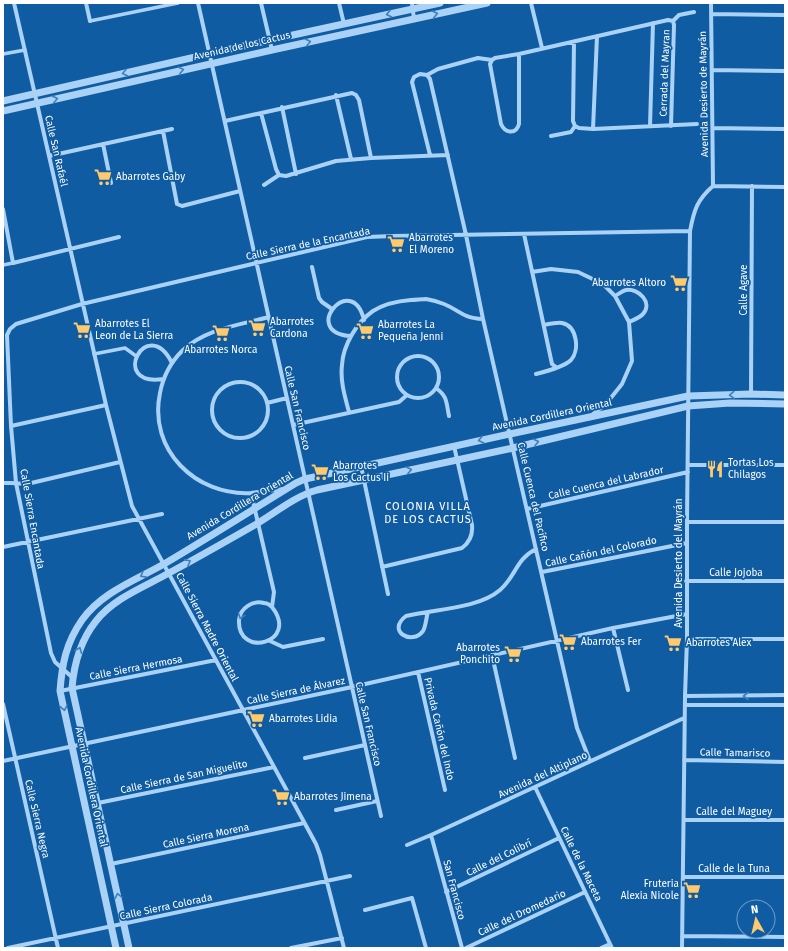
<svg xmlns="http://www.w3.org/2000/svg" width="788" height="951" font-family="'Fira Sans',sans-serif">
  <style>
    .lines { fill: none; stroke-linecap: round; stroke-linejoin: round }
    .pedestrian { stroke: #a9d2f6; stroke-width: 3.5 }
    .minor { stroke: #a9d2f6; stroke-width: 4 }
    .tertiary { stroke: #a9d2f6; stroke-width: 7 }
    .oneway { stroke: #3e7fbb }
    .labels { text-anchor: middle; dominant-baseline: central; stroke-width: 3.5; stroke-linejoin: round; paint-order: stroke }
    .street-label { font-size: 10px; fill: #fff; stroke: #105ca2 }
    .poi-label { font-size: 10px; fill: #fff; stroke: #105ca2; text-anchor: start }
    .neighbourhood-label { font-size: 11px; letter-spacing: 1px; fill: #fff; stroke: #105ca2 }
  </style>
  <rect width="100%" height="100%" fill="#105ca2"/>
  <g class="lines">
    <path class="pedestrian" d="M90,21L178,3
      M3,54L25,50
      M3,265L13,263
      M94,354L125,348L136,356"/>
    <path class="minor" d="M14,3L106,405L132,506L316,844L320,855L344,948
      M86,3L90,21
      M198,3L381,816
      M261,3L272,50
      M339,3L344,24
      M412,3L414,19
      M531,3L542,48
      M711,3L713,186
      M711,14L785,15
      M673,21L679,15L694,12
      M492,60L495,58L519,54L668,20L673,21
      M492,60L490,64L501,124C505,133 516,135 519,124V54
      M712,70L785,71
      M427,75L438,69L478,58L492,60
      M336,95L351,159
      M282,107L296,174
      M261,113L276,169L279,175L286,176L336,161L371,158L448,155
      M225,121L352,93L356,95L359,100L371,158
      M575,126L579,128L593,129L697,124
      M650,126L653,23
      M671,126L674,25L673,21
      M713,128L785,129
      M593,129L597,36
      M163,131L177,204L182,206L240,191
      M551,136L571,132L575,126L573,121L574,42
      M103,144L111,183
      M430,155L412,82L414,77L420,74L427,75L430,79L466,235L483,319L577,728L590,761
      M49,156L172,129
      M264,185L279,175
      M713,186L785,187
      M3,209L13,263L119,237
      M524,234L552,364L556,367
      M312,267L319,298L322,302L332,309
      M532,272L551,269L578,272L603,284L615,296L629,322L632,361L622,384L606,404L593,414
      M615,296C619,294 622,291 626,290C639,288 653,303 643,314C639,318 633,320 629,322
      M269,317C239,325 205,329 182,351C170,363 163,377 160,393C148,450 196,496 251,493L274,592L272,607C300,643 237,659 239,620C240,608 253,600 264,603C267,603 270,605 272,607
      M351,336C299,333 352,270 364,320
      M397 377a21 21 0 1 1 42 0a21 21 0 1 1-42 0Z
      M536,374C544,372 565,366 571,360C580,350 577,326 562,323C557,322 549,324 544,325
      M163,379C108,387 147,313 172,363
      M212 410a28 28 0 1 1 56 0a28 28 0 1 1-56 0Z
      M436,388C448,397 446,402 449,416
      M751,394L752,186
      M267,403L287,398
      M349,412C345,397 340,381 342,365C343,345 357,322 373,311C384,304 398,301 411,300C416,300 421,299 426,299C432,300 439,302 444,304C461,311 462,318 483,319
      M293,425L399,402L407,395
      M11,426L106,405
      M688,465H785
      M361,466L388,594
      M3,483H11L27,484L120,462
      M251,493L283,489
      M527,509L688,472
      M687,522H785
      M3,547L162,514
      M382,567L462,548C470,542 473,535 472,525L454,446
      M542,572L687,543
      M686,581H785
      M428,612C426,618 426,626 423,631C412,646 386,631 406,616C434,609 478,609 500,590C516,576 516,559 536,549
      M613,628L628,690
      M687,639H785
      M270,641L283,647L323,639
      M492,655L515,758
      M418,672L445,790
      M73,678L55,662L51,653L16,483L11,426L7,335L10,329L16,324L82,304L367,237L393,236L690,231
      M60,691L216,660
      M685,696L785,695
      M3,704L58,948
      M685,705H785
      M305,758L365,745
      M684,760L785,762
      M3,761L352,687L613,628L687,614
      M535,787L612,948
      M98,803L274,767
      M336,810L377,801
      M684,820H785
      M431,835L462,948
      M407,845L431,835L684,718
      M111,864L304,823
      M683,877H785
      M446,892L559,838
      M365,910L412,898L426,948
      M682,936L785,937
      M8,948L350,876
      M291,948L342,938
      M466,948L585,892
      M601,948L610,944
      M682,948L685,696L687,639V522L690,231C694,210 697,200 713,186"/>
    <path class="tertiary" d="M3,101L270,40L440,3
      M3,111L272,50L487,3
      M116,948L60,691C62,664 66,643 82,620C102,592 136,580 164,564C208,538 252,510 296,483L305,479L510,434L688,396L751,394L785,395
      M129,948L72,688C74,663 80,641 96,621C114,598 144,587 169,573C197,558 225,542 253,526C274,514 293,497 317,490L513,448L688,406L730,403L785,404"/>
  </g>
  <defs><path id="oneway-chevron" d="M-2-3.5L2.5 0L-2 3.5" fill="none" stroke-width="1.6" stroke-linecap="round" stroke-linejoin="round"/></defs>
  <g class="oneway">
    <use href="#oneway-chevron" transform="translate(389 14) rotate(168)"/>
    <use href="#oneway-chevron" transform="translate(435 14) rotate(-12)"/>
    <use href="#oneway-chevron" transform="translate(308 42) rotate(-12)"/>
    <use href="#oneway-chevron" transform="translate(181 70) rotate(-13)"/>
    <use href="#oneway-chevron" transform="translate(125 73) rotate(167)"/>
    <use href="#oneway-chevron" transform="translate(55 99) rotate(-13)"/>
    <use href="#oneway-chevron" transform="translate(732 395) rotate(178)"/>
    <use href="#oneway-chevron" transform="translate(481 440) rotate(167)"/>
    <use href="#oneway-chevron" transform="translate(536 442) rotate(-14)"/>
    <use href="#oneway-chevron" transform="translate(409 470) rotate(-12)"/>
    <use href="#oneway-chevron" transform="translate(188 562) rotate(-29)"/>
    <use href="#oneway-chevron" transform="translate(143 575) rotate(151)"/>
    <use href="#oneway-chevron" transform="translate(241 616) rotate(110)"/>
    <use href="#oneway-chevron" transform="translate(79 650) rotate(-68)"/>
    <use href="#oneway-chevron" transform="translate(746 696) rotate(180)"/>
    <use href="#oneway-chevron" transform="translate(64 708) rotate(79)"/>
    <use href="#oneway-chevron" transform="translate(118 896) rotate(-102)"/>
  </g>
  <defs>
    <g id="supermarket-bare" transform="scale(1.38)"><path d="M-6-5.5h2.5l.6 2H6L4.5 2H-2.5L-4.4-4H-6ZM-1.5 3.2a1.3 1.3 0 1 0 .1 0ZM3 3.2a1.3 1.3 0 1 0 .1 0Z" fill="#ffc96e" stroke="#105ca2" stroke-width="2.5" paint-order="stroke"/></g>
    <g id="restaurant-bare" transform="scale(1.38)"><path d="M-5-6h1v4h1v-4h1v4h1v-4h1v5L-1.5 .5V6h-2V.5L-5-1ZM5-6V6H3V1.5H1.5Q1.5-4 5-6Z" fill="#ffc96e" stroke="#105ca2" stroke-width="2.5" paint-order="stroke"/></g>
  </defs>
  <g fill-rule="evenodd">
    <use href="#supermarket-bare" x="103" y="177"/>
    <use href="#supermarket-bare" x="396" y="244"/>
    <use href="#supermarket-bare" x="679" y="283"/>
    <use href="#supermarket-bare" x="257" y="328"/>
    <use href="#supermarket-bare" x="82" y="330"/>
    <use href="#supermarket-bare" x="365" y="331"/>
    <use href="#supermarket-bare" x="221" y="333"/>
    <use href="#restaurant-bare" x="715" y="469"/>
    <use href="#supermarket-bare" x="320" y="472"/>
    <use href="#supermarket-bare" x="568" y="642"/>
    <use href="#supermarket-bare" x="673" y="643"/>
    <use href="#supermarket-bare" x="513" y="654"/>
    <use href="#supermarket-bare" x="256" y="719"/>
    <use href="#supermarket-bare" x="281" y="797"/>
    <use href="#supermarket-bare" x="692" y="890"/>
  </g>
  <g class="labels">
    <g class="street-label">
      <text transform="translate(242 46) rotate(-13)">Avenida de los Cactus</text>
      <text transform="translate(665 73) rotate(-88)">Cerrada del Mayran</text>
      <text transform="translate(704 94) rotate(-91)">Avenida Desierto de Mayrán</text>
      <text transform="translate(56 151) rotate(77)">Calle San Rafaél</text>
      <text transform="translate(308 244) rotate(-12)">Calle Sierra de la Encantada</text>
      <text transform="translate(744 290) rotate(-90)">Calle Agave</text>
      <text transform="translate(297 408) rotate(77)">Calle San Francisco</text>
      <text transform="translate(552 415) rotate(-12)">Avenida Cordillera Oriental</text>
      <text transform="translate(606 483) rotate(-13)">Calle Cuenca del Labrador</text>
      <text transform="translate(533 497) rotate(77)">Calle Cuenca del Pacífico</text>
      <text transform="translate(240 506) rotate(-31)">Avenida Cordillera Oriental</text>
      <text transform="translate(32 519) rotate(80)">Calle Sierra Encantada</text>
      <text transform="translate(601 552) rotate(-12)">Calle Cañón del Colorado</text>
      <text transform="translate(679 563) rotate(-90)">Avenida Desierto del Mayrán</text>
      <text x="736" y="573">Calle Jojoba</text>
      <text transform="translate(207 627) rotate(62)">Calle Sierra Madre Oriental</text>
      <text transform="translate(136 668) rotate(-11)">Calle Sierra Hermosa</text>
      <text transform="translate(296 691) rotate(-12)">Calle Sierra de Álvarez</text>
      <text transform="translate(368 724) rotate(77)">Calle San Francisco</text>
      <text transform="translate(439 729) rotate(77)">Privada Cañón del Indo</text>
      <text transform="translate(735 753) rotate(1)">Calle Tamarisco</text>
      <text transform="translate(543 775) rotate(-25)">Avenida del Altiplano</text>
      <text transform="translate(184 777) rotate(-12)">Calle Sierra de San Miguelito</text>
      <text transform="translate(91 787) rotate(78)">Avenida Cordillera Oriental</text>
      <text x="734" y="812">Calle del Maguey</text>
      <text transform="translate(37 819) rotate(77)">Calle Sierra Negra</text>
      <text transform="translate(206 836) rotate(-12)">Calle Sierra Morena</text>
      <text transform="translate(499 858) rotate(-26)">Calle del Colibrí</text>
      <text transform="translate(581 864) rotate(64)">Calle de la Maceta</text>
      <text x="734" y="869">Calle de la Tuna</text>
      <text transform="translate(454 890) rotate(75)">San Francisco</text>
      <text transform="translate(166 907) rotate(-12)">Calle Sierra Colorada</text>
      <text transform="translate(522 913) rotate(-25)">Calle del Dromedario</text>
    </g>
    <g class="poi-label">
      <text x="116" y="177">Abarrotes Gaby</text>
      <text x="409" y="238">Abarrotes<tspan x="409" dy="12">El Moreno</tspan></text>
      <text x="666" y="283" text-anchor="end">Abarrotes Altoro</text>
      <text x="270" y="322">Abarrotes<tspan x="270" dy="12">Cardona</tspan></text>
      <text x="95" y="324">Abarrotes El<tspan x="95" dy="12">Leon de La Sierra</tspan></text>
      <text x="378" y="325">Abarrotes La<tspan x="378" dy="12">Pequeña Jenni</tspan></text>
      <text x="221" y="350" text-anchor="middle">Abarrotes Norca</text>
      <text x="728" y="463">Tortas Los<tspan x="728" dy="12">Chilagos</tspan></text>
      <text x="333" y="466">Abarrotes<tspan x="333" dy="12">Los Cactus Ii</tspan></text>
      <text x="581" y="642">Abarrotes Fer</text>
      <text x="686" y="643">Abarrotes Alex</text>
      <text x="500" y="648" text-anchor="end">Abarrotes<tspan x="500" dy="12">Ponchito</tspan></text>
      <text x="269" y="719">Abarrotes Lidia</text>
      <text x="294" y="797">Abarrotes Jimena</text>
      <text x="679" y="884" text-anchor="end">Fruteria<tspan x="679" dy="12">Alexia Nicole</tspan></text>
    </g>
    <g class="neighbourhood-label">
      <text x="428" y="506">COLONIA VILLA<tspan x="428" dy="13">DE LOS CACTUS</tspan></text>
    </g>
  </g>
  <rect width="788" height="951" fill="none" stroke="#ffffff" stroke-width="8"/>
  <g transform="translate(756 919) rotate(352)"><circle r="19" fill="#105ca2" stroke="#709dc7"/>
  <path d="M0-3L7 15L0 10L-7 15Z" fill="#ffc96e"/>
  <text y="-6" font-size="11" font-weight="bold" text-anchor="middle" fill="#ffffff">N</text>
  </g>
</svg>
